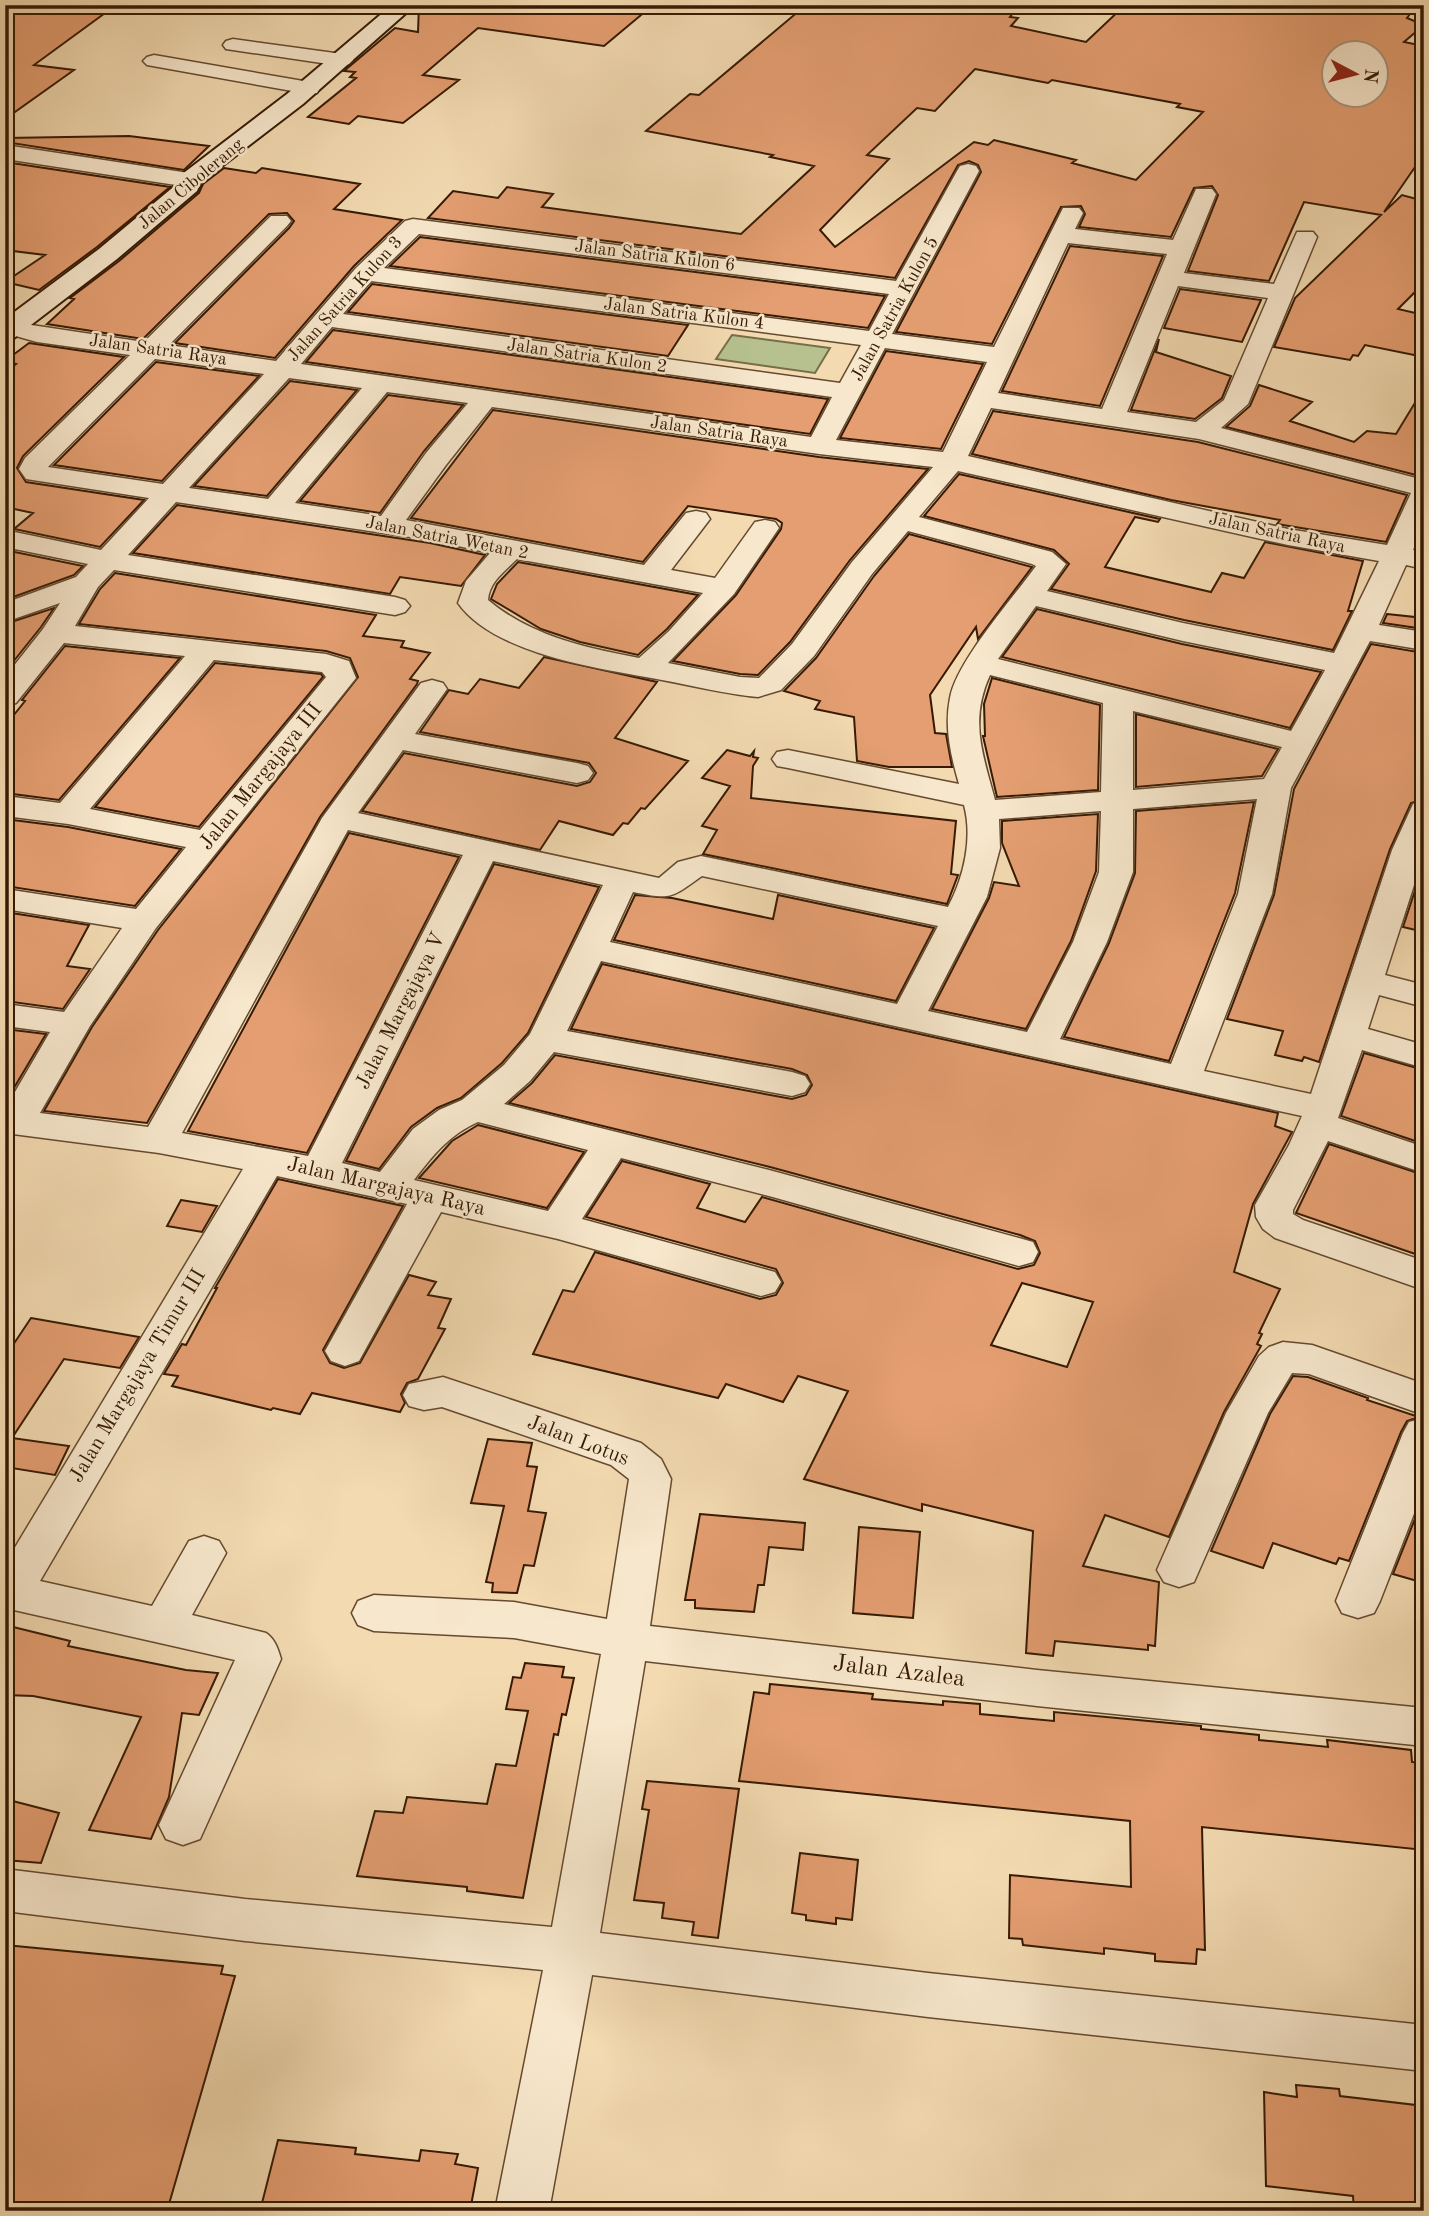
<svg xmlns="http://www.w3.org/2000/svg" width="1429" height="2216" font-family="'Old Standard TT',serif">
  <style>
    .green { fill: #b6c18f; stroke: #766e4a; stroke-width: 2 }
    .building { fill: #e49e71; stroke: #361a04; stroke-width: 2; fill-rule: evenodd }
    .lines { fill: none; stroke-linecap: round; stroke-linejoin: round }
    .street-casing { stroke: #654a2f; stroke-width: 3 }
    .secondary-casing { stroke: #361a04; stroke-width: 4 }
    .street { fill: #f7e7cc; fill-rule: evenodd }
    .secondary { fill: #f7e7cc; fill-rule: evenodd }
    .labels { text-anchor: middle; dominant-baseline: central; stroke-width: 5; stroke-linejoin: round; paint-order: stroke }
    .far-street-label { font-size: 18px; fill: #361a04; stroke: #f7e7cc }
    .street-label { font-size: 21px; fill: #361a04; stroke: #f7e7cc }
    .near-street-label { font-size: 24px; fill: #361a04; stroke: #f7e7cc }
  </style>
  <rect width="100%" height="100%" fill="#f3dab1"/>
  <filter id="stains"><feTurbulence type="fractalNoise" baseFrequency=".00286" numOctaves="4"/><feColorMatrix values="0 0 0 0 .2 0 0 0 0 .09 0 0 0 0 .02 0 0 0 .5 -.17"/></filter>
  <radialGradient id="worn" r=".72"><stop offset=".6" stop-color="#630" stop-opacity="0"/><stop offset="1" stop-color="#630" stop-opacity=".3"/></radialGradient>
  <path class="green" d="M732,335L830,348L815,373L716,359Z"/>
  <path class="building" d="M5,5H116L34,65L74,70L5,119Z
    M419,5H653L604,46L478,28L423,75L459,80L403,123L358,116L349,124L308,117L356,78L350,77L355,72L344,71L395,28L418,32Z
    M806,5H1019L1010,17L1018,18L1011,26L1086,42L1125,5L1174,13L1175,5H1417L1407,18L1424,25L1404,42L1424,46V154L1384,212L1402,195L1424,201V283L1398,309L1424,315V357L1365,345L1358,356L1353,355L1350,360L1274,347L1295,298L1381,215L1304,202L1269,281L1188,271L1218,195L1212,186L1194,188L1171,237L1079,227L1085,214L1081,206L1061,207L992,344L896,332L981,172L978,165L969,161L958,165L895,278L428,218L453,191L498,198L507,187L553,194L542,207L741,234L814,166L770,157L773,155L646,131L690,94L699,95ZM1334,52H1376V94H1334ZM975,69L1048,83L1052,80L1180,104L1177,107L1203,112L1136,180L1072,163L1076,160L994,140L988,145L974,142L835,247L820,230L889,159L867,155L917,108L935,111Z
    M129,136L209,146L184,170L5,142V138Z
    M5,162L170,187L97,247L39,290L5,282L45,255L5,250Z
    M224,168L256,173L262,168L360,184L334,209L402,220L354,266L275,358L175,343L289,228L294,221L287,213L269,214L143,339L47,324L74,299L70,298L119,261L199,193L203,184Z
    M420,237L885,296L868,328L390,266Z
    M1070,246L1163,256L1100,406L1002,391Z
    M372,284L688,325L668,356L348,312Z
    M1180,289L1261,300L1242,342L1164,328Z
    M333,330L828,399L810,434L306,362Z
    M1159,339L1156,352L1231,376L1222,398L1195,419L1131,410Z
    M29,343L124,357L23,456L17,468L26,482L144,500L100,547L14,529L33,513L5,507V373L16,364L5,361Z
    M886,351L983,364L941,449L840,438Z
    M156,362L259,376L162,481L54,465Z
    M290,381L357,390L267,496L194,486Z
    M1259,385L1312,402L1290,421L1354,442L1367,431L1396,434L1424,388V477L1226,427L1250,406Z
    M388,395L463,405L424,451L380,513L300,501Z
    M493,410L819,457L928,469L850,560L790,642L758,675L740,674L673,661L736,595L781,529L782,523L776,519L688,506L643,562L411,518Z
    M993,411L1198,442L1407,495L1386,542L1289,526L1277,524L1280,520L1171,500L972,454Z
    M959,474L1160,519L1158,522L1135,517L1105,567L1211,592L1222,573L1244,578L1265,542L1363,561L1348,611H1352L1333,650L1184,620L1051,589L1069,564L1054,550L924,516Z
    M177,505L430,543L485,555L461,586L400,577L390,594L133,553Z
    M909,534L1032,567L978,639L976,627L930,695L935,733L946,734L952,767H889L857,761L854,717L815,709L820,701L784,691L816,658L874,576Z
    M5,550L83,566L74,575L5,600Z
    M518,562L698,595L667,629L638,655L580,642L541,629L491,599L497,584Z
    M115,573L376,615L363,636L404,641L401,647L430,653L410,679L418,681L417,684L320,817L147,1123L44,1111L92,1027L158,930L358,677L350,658L326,651L79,624L100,589Z
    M54,608L41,627L5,672V624Z
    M1037,609L1182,644L1321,672L1290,728L1002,657Z
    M1387,614L1424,618V629L1383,623Z
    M1371,644L1424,653V799L1411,803L1390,849L1319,1062L1304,1057L1302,1061L1275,1055L1283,1031L1227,1019L1274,895L1294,789Z
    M65,646L180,658L59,800L5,793V726L25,701L22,700Z
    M544,657L657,682L615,738L688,761L645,809L641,808L628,824L623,823L613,835L559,821L540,850L362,811L404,753L577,786L590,782L596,773L589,763L420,732L449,690L468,694L480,679L519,688Z
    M215,663L321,674L323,677L199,827L95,807Z
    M992,678L1100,705L1098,790L997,797L983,736H985L984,704Z
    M1136,714L1278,749L1262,776L1136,787Z
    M727,750L750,756L754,751L753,757L758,758L753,766L751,798L956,821L951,874L958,875L947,904L703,854L717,830L702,826L730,786L702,778Z
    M1254,802L1235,893L1169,1061L1064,1037L1109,943L1135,873L1136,811Z
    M1098,814L1096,871L1071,941L1026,1029L932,1009L989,898L994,882L1019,886L1002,843V821Z
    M5,819L68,827L181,849L135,906L5,886Z
    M349,833L459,857L307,1153L188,1131Z
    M1424,863V932L1403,927Z
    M494,864L599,887L528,1033L502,1063L461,1098L437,1108L411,1127L379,1169L346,1161Z
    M635,895L672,898L773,919L778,895L934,928L896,1001L614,940Z
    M5,912L89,925L67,966L90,969L63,1009L5,1001Z
    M602,964L1278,1113L1275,1126L1292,1132L1253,1204L1234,1272L1280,1289L1259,1333L1262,1334L1257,1344L1261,1346L1224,1412L1169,1537L1105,1515L1083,1566L1159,1582L1155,1646L1148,1645V1650L1055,1641L1053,1656L1026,1653L1033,1531L922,1504V1511L804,1479L848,1391L798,1376L783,1402L726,1384L718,1398L533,1354L563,1290L574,1292L595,1252L760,1299L776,1295L783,1283L776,1269L586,1217L622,1161L710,1184L697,1208L745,1222L762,1197L1018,1269L1034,1265L1040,1253L1035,1241L1020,1235L770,1167L509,1103L532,1083L555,1055L792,1099L806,1095L812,1085L807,1075L792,1069L571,1029ZM1022,1283L1093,1302L1067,1367L991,1345Z
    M5,1029L46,1034L5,1103Z
    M1364,1053L1424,1070V1144L1341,1116Z
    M478,1125L584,1152L547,1208L419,1178L452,1141Z
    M1329,1144L1424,1175V1257L1296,1213Z
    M278,1179L403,1206L323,1350L330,1363L344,1368L360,1363L409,1275L436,1282L428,1295L451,1299L438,1328L445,1329L418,1379L407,1383L401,1394L405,1403L400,1412L312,1393L300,1414L273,1408L271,1410L172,1386L178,1376L164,1374L182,1344L186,1345L217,1288H215Z
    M181,1200L217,1206L202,1232L167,1226Z
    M31,1318L139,1337L120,1368L64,1359L12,1438L69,1446L55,1475L5,1467V1357Z
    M1293,1376L1308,1377L1368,1398L1367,1400L1419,1417L1407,1421L1401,1432L1349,1561L1339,1558L1336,1564L1273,1543L1263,1568L1211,1551L1270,1414Z
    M488,1439L532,1443L527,1466L537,1467L528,1511L546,1513L534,1566L524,1565L517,1593L492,1592L493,1583L486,1582L504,1506L471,1503Z
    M1424,1496V1583L1393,1574Z
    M700,1514L805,1523L803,1550L769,1547L764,1585H758L754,1612L695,1608V1600H685Z
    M859,1527L920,1532L913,1618L853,1613Z
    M5,1625L70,1641L68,1646L186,1670L218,1673L199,1715L182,1713L169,1797L151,1839L89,1830L141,1717L33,1696L5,1695Z
    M525,1663L564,1667L562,1677L574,1678L566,1715L562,1714L558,1735L554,1734L523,1898L467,1891V1887L357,1876L375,1811L403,1813L407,1797L487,1804L496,1764L516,1766L528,1711L506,1709L513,1677L521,1678Z
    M770,1684L873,1694L872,1699L943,1705V1701L980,1704V1714L1054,1721V1712L1201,1726V1729L1259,1735V1740L1328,1747L1327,1740L1411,1750L1412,1762L1424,1764V1850L1202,1827L1205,1950L1197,1949L1196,1964L1155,1961V1954L1104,1948V1954L1023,1945L1022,1939L1009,1938L1010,1875L1131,1887L1130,1821L739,1781L754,1692L769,1694Z
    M647,1781L739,1789L718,1938L692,1935L694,1922L662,1918L664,1903L634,1900L649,1810L642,1809Z
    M5,1799L59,1813L41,1863L5,1860Z
    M800,1853L858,1860L852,1920L836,1918V1924L806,1920V1915L792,1913Z
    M5,1945L223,1966L221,1974L235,1976L167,2211H5Z
    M1296,2085L1339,2089L1340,2096L1424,2106V2211H1354L1353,2196L1266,2186L1264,2092L1297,2097Z
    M278,2140L356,2148L355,2154L419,2161L421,2150L458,2154L455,2164L478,2168L470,2211H260Z"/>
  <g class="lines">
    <g class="street-casing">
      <path id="street" d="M233,39L342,54L349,56L353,60L349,64L342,66L226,49L223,45L226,41Z
        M154,55L309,82L317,83L320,88L317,93L309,94L147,65L143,61L147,57Z
        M5,145L189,173L197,175L200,180L197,185L189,187L5,159Z
        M968,164L976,166L979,171L892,334L994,347L1063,208H1079L1083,213L1075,229L1173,240L1196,189H1212L1216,194L1184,273L1274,284L1297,232H1313L1317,237L1248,404L1221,428L1424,480V526L1413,550L1424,551V569L1406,565L1379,625L1424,632V650L1370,641L1291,788L1272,894L1204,1071L1311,1094L1392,850L1413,804L1424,801V854L1385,975L1424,985V1007L1379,995L1368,1029L1424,1045V1068L1362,1050L1338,1118L1424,1147V1173L1328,1141L1293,1210V1214L1303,1220L1424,1261V1290L1275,1238L1263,1229L1256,1217L1255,1205L1289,1145L1302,1116L601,961L567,1031L792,1072L805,1076L810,1084L805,1092L792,1096L554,1052L530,1081L504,1104L769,1170L1019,1238L1033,1242L1038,1252L1033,1262L1019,1266L769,1196L621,1158L582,1219L775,1272L781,1282L775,1292L761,1296L558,1239L441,1212L359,1361L345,1366L331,1361L325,1351L407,1204L277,1176L40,1581L152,1606L189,1541L204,1536L219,1541L226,1553L192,1615L266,1633C275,1639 278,1649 281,1659L200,1839L183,1845L166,1839L159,1825L235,1660L5,1608V1564L243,1169L159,1153L5,1133V1109L50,1032L5,1026V1004L64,1012L122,928L5,909V889L136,909L186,847L68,824L5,816V796L60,803L185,656L64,643L16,703L5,706V677L43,629L60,603L5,622V603L76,577L88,564L5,547V530L101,550L149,498L26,479L19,469L25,458L130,355L37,342L5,333V321L144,342L271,216H287L291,221L287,226L169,345L276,361L356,268L405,221L413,219L896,281L957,171L960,166ZM419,234L889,294L869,331L384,268ZM1068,243L1167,254L1102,409L998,393ZM371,281L861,345L840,383L343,314ZM1178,286L1268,298L1224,400L1196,422L1127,412ZM332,327L832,397L811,437L301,364ZM885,348L987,362L943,452L836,440ZM155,359L264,374L163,484L48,467ZM289,378L362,388L268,499L189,488ZM387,392L468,403L426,453L381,516L295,503ZM492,407L819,454L933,467L852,562L792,644L759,678L740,677L668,663L734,594L779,528L775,522L765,520L755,522L715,578L671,570L710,519L706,513L696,511L686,513L644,565L406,520L446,465ZM991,408L1199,439L1411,493L1387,545L1288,529L968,456ZM958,471L1288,545L1379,561L1334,653L1183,623L1047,591L1066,564L1052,552L919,517ZM176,502L430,540L490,553L466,581L458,603C494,655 604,669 662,680C694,686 726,694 758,697L781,690L814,656L872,574L908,531L1032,564L1036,566C1013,598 956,662 950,698C944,728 951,756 959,784L788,750L777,752L772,759L777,766L788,768L964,805C973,838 964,877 948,907L701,856L678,862L659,878L358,813L403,750L577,783L588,780L593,773L588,766L577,763L415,734L447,689L443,683L432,680L421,683L322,818L148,1127L40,1113L90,1026L156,928L356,678L349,661L326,654L75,626L98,587L114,570L395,615L405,612L410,606L405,600L395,597L128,555ZM517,559L703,593L669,631L639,658C585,648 531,636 488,600C489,582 505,571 517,559ZM1036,606L1183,641L1325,670L1291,731L998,659ZM214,660L322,672L326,677L200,830L90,809ZM990,675L1103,703L1101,792L995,800C983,755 969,721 990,675ZM1133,711L1282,747L1264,779L1133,790ZM1257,799L1238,894L1171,1064L1060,1039L1107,942L1133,872V809ZM1101,811L1099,872L1073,942L1027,1032L928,1011L987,897L1000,848L999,819ZM348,830L463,855L308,1156L182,1133ZM493,861L603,885L530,1034L504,1065L462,1100L439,1110L413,1129L380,1172L342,1163ZM702,876L938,926L897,1004L610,942L633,892C672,900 671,898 702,876ZM478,1122L588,1150L548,1211L414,1180C433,1155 449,1135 478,1122Z
        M1283,1342L1312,1345L1424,1384V1415L1309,1374L1292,1373L1268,1413L1194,1582L1179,1587L1164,1582L1157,1570L1226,1413L1259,1356L1269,1347Z
        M443,1377L641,1443L661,1459L671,1479L650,1626L1037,1670L1424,1708V1746L1037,1706L645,1661L600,1933L928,1973L1424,2025V2071L928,2017L592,1975L549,2211H495L543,1970L245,1941L5,1911V1869L245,1899L552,1927L601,1654L514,1638L374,1631L358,1625L352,1613L358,1601L374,1595L514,1602L607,1619L629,1479L611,1465L442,1407L424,1410L409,1406L403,1395L409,1384Z
        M1424,1418V1488L1380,1601L1374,1613L1358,1618L1342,1613L1336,1601L1403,1433L1409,1422Z"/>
    </g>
    <g class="secondary-casing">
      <path id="secondary" d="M392,5H415L303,104L201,182L197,191L117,259L14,338L5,340V319L99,249L177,184L181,175L287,94Z"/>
    </g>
    <use href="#street" class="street"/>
    <use href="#secondary" class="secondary"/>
  </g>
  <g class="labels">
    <g class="far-street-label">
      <text transform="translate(191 184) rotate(-40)">Jalan Cibolerang</text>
      <text transform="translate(655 256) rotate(7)">Jalan Satria Kulon 6</text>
      <text transform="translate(345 299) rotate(-48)">Jalan Satria Kulon 3</text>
      <text transform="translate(895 309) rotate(-61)">Jalan Satria Kulon 5</text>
      <text transform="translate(684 314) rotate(7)">Jalan Satria Kulon 4</text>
      <text transform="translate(158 350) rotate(8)">Jalan Satria Raya</text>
      <text transform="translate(587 356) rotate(8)">Jalan Satria Kulon 2</text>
      <text transform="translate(719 432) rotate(8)">Jalan Satria Raya</text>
      <text transform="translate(1277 533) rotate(12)">Jalan Satria Raya</text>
      <text transform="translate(447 538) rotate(11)">Jalan Satria Wetan 2</text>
    </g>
    <g class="street-label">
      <text transform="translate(261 777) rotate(-51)">Jalan Margajaya III</text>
      <text transform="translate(401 1011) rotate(-63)">Jalan Margajaya V</text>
      <text transform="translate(386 1187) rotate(13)">Jalan Margajaya Raya</text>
      <text transform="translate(138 1376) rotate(-59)">Jalan Margajaya Timur III</text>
      <text transform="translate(578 1441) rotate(21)">Jalan Lotus</text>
    </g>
    <g class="near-street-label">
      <text transform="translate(899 1672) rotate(7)">Jalan Azalea</text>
    </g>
  </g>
  <rect width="1429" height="2216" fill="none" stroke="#f3dab1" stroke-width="28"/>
  <rect x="7" y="7" width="1415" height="2202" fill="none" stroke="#361a04" stroke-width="3.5"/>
  <rect x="14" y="14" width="1401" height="2188" fill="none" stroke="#361a04" stroke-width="2"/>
  <g transform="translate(1355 74) rotate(97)"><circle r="33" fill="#f7e7cc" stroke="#aa957c" stroke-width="2"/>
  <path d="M0-5L12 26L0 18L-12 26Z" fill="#8f2418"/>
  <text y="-10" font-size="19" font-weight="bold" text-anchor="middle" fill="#361a04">N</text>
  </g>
  <rect width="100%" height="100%" filter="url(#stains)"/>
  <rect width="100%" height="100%" fill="url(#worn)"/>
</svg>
